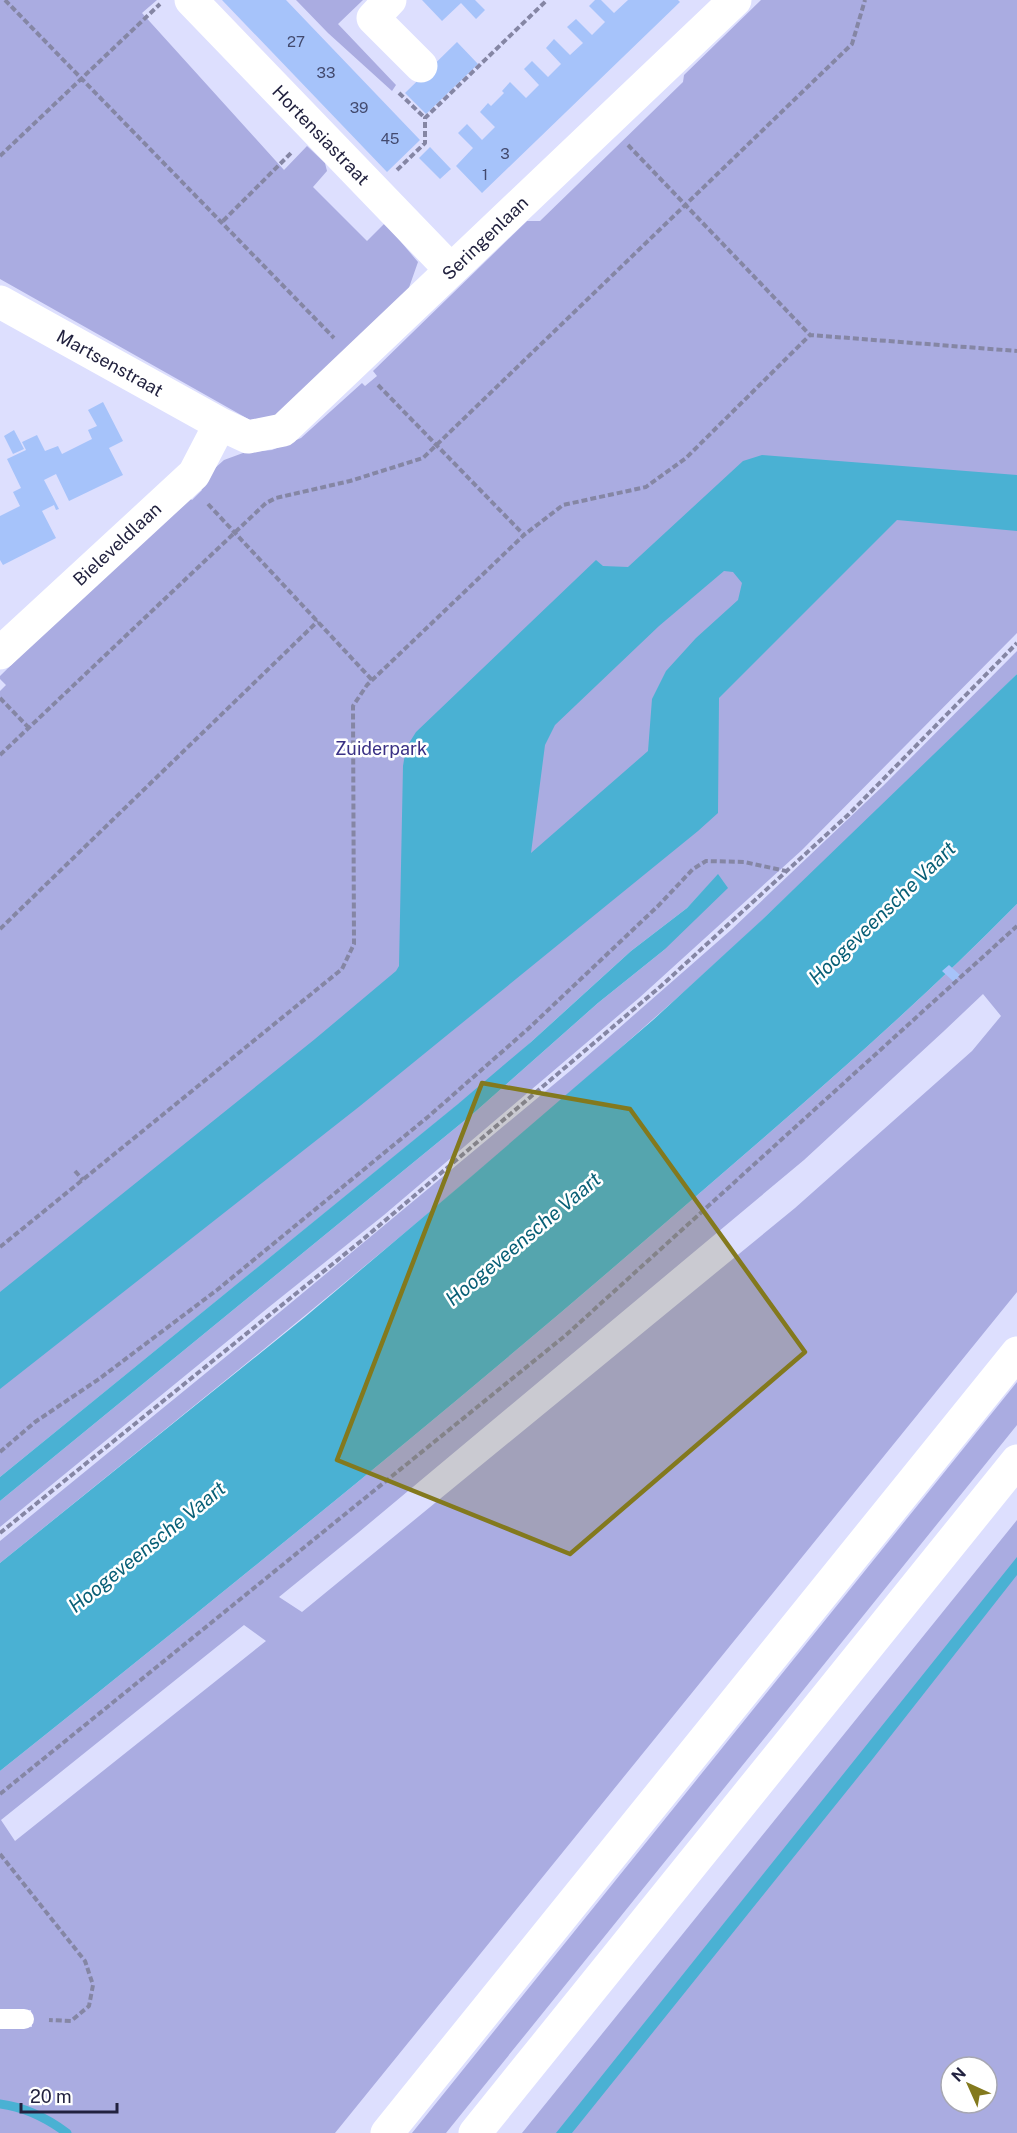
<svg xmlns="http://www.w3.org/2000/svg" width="1017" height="2133" font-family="'Public Sans',sans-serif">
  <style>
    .green { fill: #aaace1; fill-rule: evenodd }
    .water { fill: #4ab1d3; fill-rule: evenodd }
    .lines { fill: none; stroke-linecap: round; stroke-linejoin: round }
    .stream { stroke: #4ab1d3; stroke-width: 9 }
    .building { fill: #a6c3fa }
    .path { stroke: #8586a4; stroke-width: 4; stroke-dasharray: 6 3; stroke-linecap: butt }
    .service { stroke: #fff; stroke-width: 20 }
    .minor { stroke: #fff; stroke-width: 33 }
    .motorway { stroke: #fff; stroke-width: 33 }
    .marked { fill: #83791d; fill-opacity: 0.2; stroke: #83791d; stroke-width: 4.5; stroke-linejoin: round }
    .labels { text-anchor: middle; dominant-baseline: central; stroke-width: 5; stroke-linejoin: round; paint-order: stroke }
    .number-label { font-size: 15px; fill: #434a6e }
    .street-label { font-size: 18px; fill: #22223f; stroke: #fff }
    .park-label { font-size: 18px; fill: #3a3185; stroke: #fff }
    .water-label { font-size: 20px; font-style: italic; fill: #085f76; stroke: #fff }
  </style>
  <rect width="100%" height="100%" fill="#dddffe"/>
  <path class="green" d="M0,0H157L142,13L284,170L307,146L325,163L327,171L313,187L367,241L385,223L418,262L405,299L277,416L250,420L0,279Z
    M296,0H363L338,24L396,85L392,91L328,33Z
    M761,0H1017V633L802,850L639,998L384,1215L269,1307L0,1527V1501L475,1112L598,1003L664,950L718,875L687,908L631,951L498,1072L0,1477V691L6,685L0,679V676L185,494L192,500L202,490L196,485L224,460L243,453L272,450L301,438L362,383L365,386L377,376L373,371L527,221H540L683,82L684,75Z
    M1017,651V674L1007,684C890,797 774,913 651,1021C440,1209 220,1385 0,1563V1541L239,1346L570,1071L731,930L884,785Z
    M1017,904V1292L335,2133H0V2029L32,2027L31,2010L0,2011V1771C224,1592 447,1412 664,1224C784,1120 906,1017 1017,904ZM983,994L1001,1016L972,1051L795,1208L302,1612L279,1597L359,1532L804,1160L944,1031ZM244,1625L266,1641L15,1841L1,1820Z
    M1017,1382V1425L446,2133H412Z
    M1017,1520V2133H522ZM951,2067H987V2103H951Z"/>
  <path class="water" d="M762,455L1017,475V531L897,520L719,698L718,813L698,831L360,1106L0,1389V1292L315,1039L396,971L399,966L403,766L406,748L416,732L596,560L603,566L628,567L743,461ZM724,571L733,572L742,583L738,600L696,638L666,671L652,699L648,751L531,853L545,745L555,725L659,626Z
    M1017,674V904C906,1017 784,1120 664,1224C447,1412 224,1592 0,1771V1563L305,1317L473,1175L653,1020L765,917Z
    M718,874L728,888L664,950L598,1003L475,1112L0,1501V1477L458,1104L531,1042L631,951L687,908Z
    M1017,1557V1575L871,1761L572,2133H556Z"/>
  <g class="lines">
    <path class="stream" d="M0,2104C24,2107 48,2119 67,2133"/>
  </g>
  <path class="building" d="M222,0H286L420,140L387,172Z
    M422,0H475L485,10L476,19L461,3L442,21Z
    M595,0H601L614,13L628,0H678L680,2L482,193L456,166L473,148L458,133L467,124L482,140L495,127L480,112L488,103L491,106L504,93L502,91L510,82L526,98L539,85L524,69L532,61L548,77L561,64L546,48L554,39L570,55L583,43L567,27L576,19L592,35L605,22L589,6Z
    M457,42L478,64L426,114L405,93Z
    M430,147L451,169L440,179L419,158Z
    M103,402L123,441L109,448L123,475L69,501L56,474L44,480L59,509L56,510L54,505L42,511L56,538L3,565L0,560V516L20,506L13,492L21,488L7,459L26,450L22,442L37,435L45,451L58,446L62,454L92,439L88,430L97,426L88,410Z
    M14,430L24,449L13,454L4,436Z
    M949,965L960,975L954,982L942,971Z"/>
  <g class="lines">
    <path class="path" d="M5,0L334,338
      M399,93L425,118
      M628,145L810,335
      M0,156L160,4
      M397,170L425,143V118L547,0
      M223,221L292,152
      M378,385L524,535
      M208,504L373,681
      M0,698L28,727
      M0,755L266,503L276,498L350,481L423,458L852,44L865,0
      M0,929L318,621
      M75,1171L83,1180
      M0,1247L342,969L354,944L353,706L367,685L524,535L563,505L646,487L686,458L810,335L1017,351
      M0,1452L35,1422L99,1379L217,1290L429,1116L528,1029L659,905L693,869L706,861L744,862L786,871
      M0,1533L361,1241L661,986L849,814L1017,643
      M0,1794L566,1335L1017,926
      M0,1854L85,1961L93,1985L89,2006L71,2021L49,2020"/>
    <path class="service" d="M0,2019H24"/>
    <path class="minor" d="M191,0L451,270
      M390,0L373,18L421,66
      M0,302L220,424L248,437L283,430L735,0
      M0,653L194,474L220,424"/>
    <path class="motorway" d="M387,2133L1017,1353
      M475,2133L1017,1461"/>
  </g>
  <path class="marked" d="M482,1083L630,1109L805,1352L570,1554L337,1460Z"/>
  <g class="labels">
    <g class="number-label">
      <text x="296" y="41">27</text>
      <text x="326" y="72">33</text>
      <text x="359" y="107">39</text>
      <text x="390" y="138">45</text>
      <text x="505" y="153">3</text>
      <text x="485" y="174">1</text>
    </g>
    <g class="street-label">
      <text transform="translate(321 135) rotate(46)">Hortensiastraat</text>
      <text transform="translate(485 238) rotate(-44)">Seringenlaan</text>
      <text transform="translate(110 363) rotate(29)">Martsenstraat</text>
      <text transform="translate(117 544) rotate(-43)">Bieleveldlaan</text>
    </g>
    <g class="park-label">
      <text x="381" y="748">Zuiderpark</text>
    </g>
    <g class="water-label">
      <text transform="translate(882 913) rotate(-44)">Hoogeveensche Vaart</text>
      <text transform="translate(523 1239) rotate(-40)">Hoogeveensche Vaart</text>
      <text transform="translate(147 1547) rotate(-39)">Hoogeveensche Vaart</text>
    </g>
  </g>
  <g transform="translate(969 2085) rotate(315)"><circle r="28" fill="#ffffff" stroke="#a7a7b2" stroke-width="1.5"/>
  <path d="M0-4.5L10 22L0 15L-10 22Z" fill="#83791d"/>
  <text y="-9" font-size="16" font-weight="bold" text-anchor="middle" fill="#22223f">N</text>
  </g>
  <path d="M21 2103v9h96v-9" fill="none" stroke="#22223f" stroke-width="3"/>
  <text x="30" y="2103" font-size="18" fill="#22223f" stroke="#ffffff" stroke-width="4.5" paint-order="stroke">20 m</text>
</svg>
